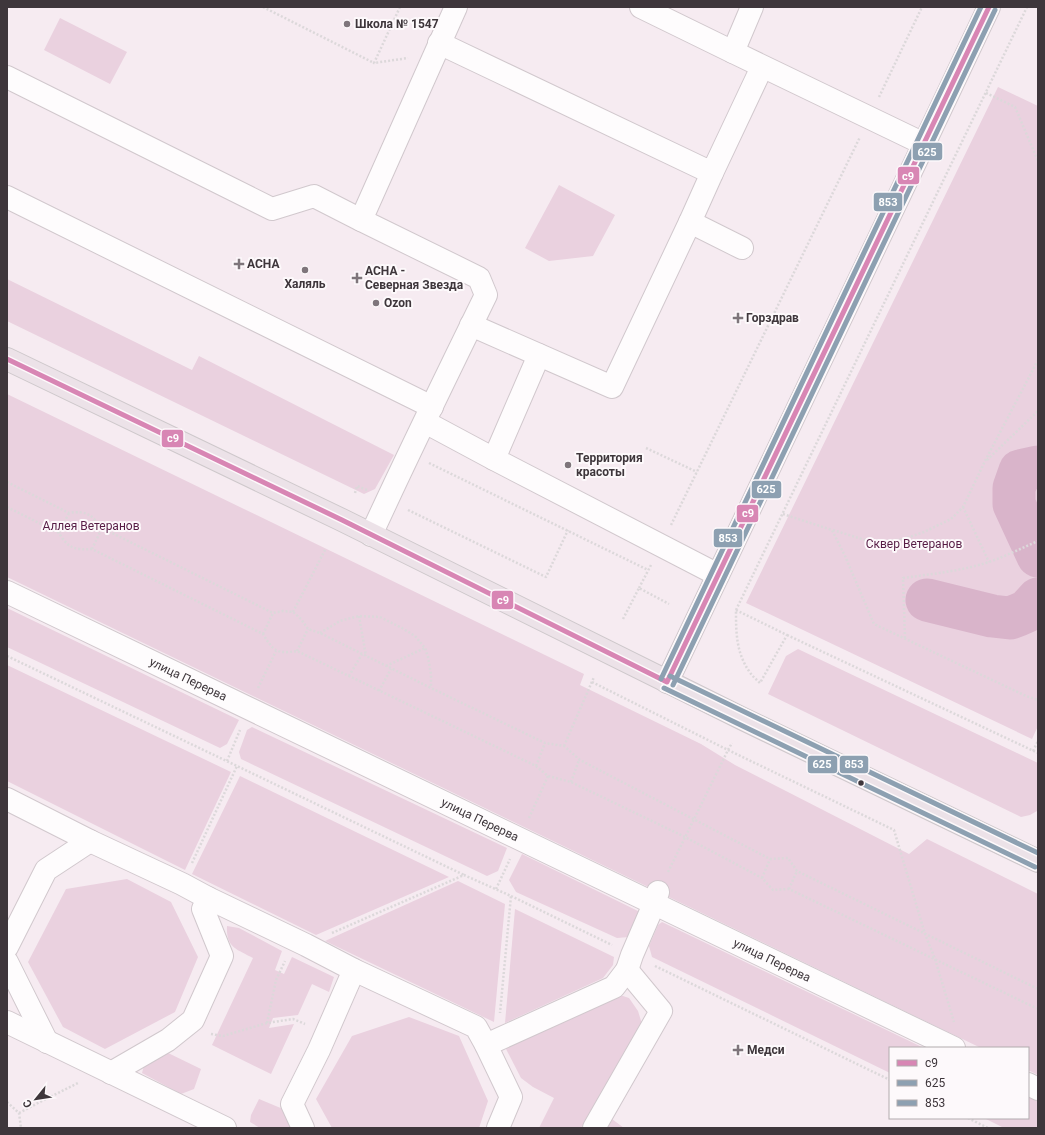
<svg xmlns="http://www.w3.org/2000/svg" width="1045" height="1135" font-family="Roboto,sans-serif">
  <style>
    .green { fill: #ead1df }
    .lines { fill: none; stroke-linecap: round; stroke-linejoin: round }
    .river { stroke: #d9b4ca; stroke-width: 43 }
    .minor-casing { stroke: #d1c8cd; stroke-width: 24 }
    .major-casing { stroke: #cec8cb; stroke-width: 24 }
    .path { stroke: #dcd8da; stroke-width: 2.5; stroke-dasharray: 2 2; stroke-linecap: butt }
    .minor { stroke: #fefcfd; stroke-width: 22 }
    .major { stroke: #ece2e8; stroke-width: 22 }
    .bus-1-casing { stroke: #fdf9fb; stroke-width: 8 }
    .bus-2-casing { stroke: #fdf9fb; stroke-width: 8 }
    .bus-3-casing { stroke: #fdf9fb; stroke-width: 8 }
    .bus-1 { stroke: #d886b4; stroke-width: 5 }
    .bus-2 { stroke: #8da0b1; stroke-width: 5 }
    .bus-3 { stroke: #8da0b1; stroke-width: 5 }
    .poi-dot { fill: #7e757b; stroke: #fdf9fb; stroke-width: 1.5 }
    .bus-dot { fill: #3e363b; stroke: #fdf9fb; stroke-width: 1.5 }
    .labels { text-anchor: middle; dominant-baseline: central; stroke-width: 4; stroke-linejoin: round; paint-order: stroke }
    .poi-label { font-size: 12px; font-weight: bold; fill: #3e363b; stroke: #fdf9fb; text-anchor: start }
    .park-label { font-size: 12px; fill: #571c45; stroke: #fdf9fb }
    .street-label { font-size: 12px; fill: #3e363b; stroke: #fdf9fb }
    .line-badge { stroke: #fdf9fb; stroke-width: 1.5 }
    .badge-label { font-size: 11px; text-anchor: middle; font-weight: bold; fill: #fff }
  </style>
  <rect width="100%" height="100%" fill="#f6ebf1"/>
  <path class="green" d="M60,18L127,52L110,84L44,50Z
    M998,87L1038,106V726L1032,739L746,603Z
    M559,185L615,215L593,256L549,261L525,248Z
    M7,279L192,370L199,356L394,455L375,489L364,494L7,321Z
    M7,394L584,674L580,685L701,744L735,765L909,854L927,839L1038,894V1075L1028,1070V1048H981L7,577Z
    M7,608L239,720L227,744L220,748L7,647Z
    M798,649L1038,763L1037,811L1030,815L1021,817L768,694L786,656Z
    M7,665L231,772L185,870L7,781Z
    M252,727L507,848L498,871L487,876L241,759L239,752L247,730Z
    M240,776L449,877L316,935L192,874Z
    M522,854L640,912L629,937L617,938L516,892L509,880Z
    M127,879L171,902L198,957L175,1012L105,1049L63,1027L28,962L66,889Z
    M458,881L505,904L494,1022L325,941Z
    M515,909L614,957L613,965L603,978L505,1023Z
    M662,922L924,1048H890V1073L652,957L649,946L658,925Z
    M227,926L239,928L282,951L275,970L284,974L292,957L334,977L329,992L312,984L298,1015L273,1018L269,1028L294,1024L271,1074L212,1045L253,958C237,949 226,948 227,926Z
    M620,995L629,998L638,1011L642,1024L581,1128H539L554,1098L533,1087L521,1078L506,1049L509,1044Z
    M409,1017L459,1036L488,1101L479,1128H332L316,1099L352,1036Z
    M164,1051L201,1069L194,1089L181,1094L142,1073L145,1062Z
    M1028,1097L1038,1101V1128H1004L984,1118H1028Z
    M259,1099L283,1109L294,1128H260L250,1122L251,1115Z
    M612,1119L624,1128H606Z"/>
  <g class="lines">
    <path class="river" d="M1038,467L1020,471L1014,488V504L1038,556
      M927,600L992,616L1010,618L1018,615L1027,611L1038,599"/>
    <g class="minor-casing">
      <g id="minor">
        <path d="M641,7L733,52"/>
        <path d="M752,7L733,52L924,144"/>
        <path d="M439,43L712,173L762,67"/>
        <path d="M7,77L272,209L314,196L361,220"/>
        <path d="M712,173L690,222L742,248"/>
        <path d="M7,197L432,407"/>
        <path d="M471,325L612,387L690,222"/>
        <path d="M425,422L494,459L718,575"/>
        <path d="M494,459L539,355"/>
        <path d="M371,535C408,454 447,375 486,295L479,278L361,220L456,7"/>
        <path id="s1" d="M7,592L954,1048"/>
        <path d="M667,682L924,144L989,7"/>
        <path d="M7,799L90,841L182,884L208,898L306,945L354,970L476,1027L486,1045L511,1097L498,1128"/>
        <path d="M7,947L46,870L90,841"/>
        <path d="M7,962L47,1042"/>
        <path d="M7,1022L225,1128"/>
        <path d="M486,1045L614,987L627,970L632,955L654,904L658,892"/>
        <path d="M111,1073L168,1040L193,1020L222,956L203,909L208,898"/>
        <path d="M1028,1084L1038,1089"/>
        <path d="M303,1128L292,1104L319,1050L354,970"/>
        <path d="M594,1128L661,1011L627,970"/>
      </g>
    </g>
    <g class="major-casing">
      <path id="major" d="M7,359L342,520L743,719L1038,861"/>
    </g>
    <path class="path" d="M263,7L374,63
      M400,7L374,63L408,58
      M986,93L1015,107L1038,161
      M879,97L922,7
      M646,448L697,472
      M987,460L1038,411
      M429,463L648,570
      M7,482L69,513C86,510 92,515 102,528L273,613L283,611L293,612L301,619L308,629L320,633L431,688L545,743L564,746L580,760L770,859L788,858L797,871L1038,989
      M355,493L357,486L367,490
      M7,507L59,533C68,548 74,550 92,549L263,634C274,652 277,654 297,651L536,766L548,776L571,782L685,837L762,878L773,890L789,889L1038,1009
      M963,507L989,562
      M408,510L546,577L568,530
      M783,514L832,530L845,556L874,624L1026,696L1038,700
      M671,525L860,137
      M833,530L865,540L886,541L904,539L924,532L951,519L963,507L985,461L1038,360
      M59,533L69,513
      M92,549L102,528
      M639,588L651,565
      M736,610L1027,7
      M736,610L787,635L760,683C756,679 752,676 749,671C736,652 736,632 736,610Z
      M293,612L325,550
      M359,616L366,656
      M623,619L639,588L669,604
      M320,633L340,621L359,616L380,617L402,628L415,636L425,648L428,657L431,674V688
      M263,634L273,613
      M787,635L1038,753
      M905,638L903,578C932,574 961,571 989,562C1006,556 1022,548 1038,541
      M297,651L308,629
      M7,656L237,766
      M386,666L425,648
      M349,676L362,654
      M592,682L728,750L894,830L925,934L935,959L954,1022
      M258,688L276,651
      M379,691L391,669
      M564,746L594,677
      M1033,751L1038,741
      M227,761L240,730
      M536,766L545,743
      M571,782L579,760
      M529,818L548,776
      M192,863L237,766L464,875
      M668,872L728,750L732,743
      M762,878L770,859
      M496,889L510,859
      M789,889L797,871
      M511,896L612,945
      M332,933L464,875L511,896L500,1013
      M655,966L890,1080
      M267,1023L276,980L285,961
      M211,1034L223,1036L267,1023L293,1019L305,1024
      M7,1102L19,1113L21,1128
      M19,1113L38,1103L78,1083
      M968,1118L988,1128"/>
    <use href="#minor" class="minor"/>
    <use href="#major" class="major"/>
    <g class="bus-1-casing">
      <path id="bus-1" d="M7,359L342,520L667,682
        M667,682L989,7"/>
    </g>
    <g class="bus-2-casing">
      <path id="bus-2" d="M673,685L995,10
        M664,688L1035,867"/>
    </g>
    <g class="bus-3-casing">
      <path id="bus-3" d="M670,676L1038,853
        M661,679L981,7"/>
    </g>
    <use href="#bus-1" class="bus-1"/>
    <use href="#bus-2" class="bus-2"/>
    <use href="#bus-3" class="bus-3"/>
  </g>
  <g class="poi-dot">
    <circle cx="347" cy="24" r="4"/>
    <path d="M237 258h4v4h4v4h-4v4h-4v-4h-4v-4h4z"/>
    <circle cx="305" cy="270" r="4"/>
    <path d="M355 272h4v4h4v4h-4v4h-4v-4h-4v-4h4z"/>
    <circle cx="376" cy="303" r="4"/>
    <path d="M736 312h4v4h4v4h-4v4h-4v-4h-4v-4h4z"/>
    <circle cx="568" cy="465" r="4"/>
    <path d="M736 1044h4v4h4v4h-4v4h-4v-4h-4v-4h4z"/>
  </g>
  <circle class="bus-dot" cx="861" cy="783" r="3.5"/>
  <g class="labels">
    <g class="poi-label">
      <text x="355" y="24">Школа № 1547</text>
      <text x="247" y="264">АСНА</text>
      <text x="365" y="271">АСНА -<tspan x="365" dy="14">Северная Звезда</tspan></text>
      <text x="305" y="284" text-anchor="middle">Халяль</text>
      <text x="384" y="303">Ozon</text>
      <text x="746" y="318">Горздрав</text>
      <text x="576" y="458">Территория<tspan x="576" dy="14">красоты</tspan></text>
      <text x="747" y="1050">Медси</text>
    </g>
    <g class="park-label">
      <text x="91" y="526">Аллея Ветеранов</text>
      <text x="914" y="544">Сквер Ветеранов</text>
    </g>
    <g class="street-label">
      <text stroke="none"><textPath href="#s1" startOffset="201">улица Перерва</textPath></text>
      <text stroke="none"><textPath href="#s1" startOffset="525">улица Перерва</textPath></text>
      <text stroke="none"><textPath href="#s1" startOffset="849">улица Перерва</textPath></text>
    </g>
  </g>
  <g class="line-badge">
    <rect x="912" y="142" width="31" height="19" rx="4" fill="#8da0b1"/>
    <rect x="897" y="166" width="23" height="19" rx="4" fill="#d886b4"/>
    <rect x="873" y="192" width="30" height="20" rx="4" fill="#8da0b1"/>
    <rect x="161" y="429" width="23" height="19" rx="4" fill="#d886b4"/>
    <rect x="751" y="480" width="31" height="19" rx="4" fill="#8da0b1"/>
    <rect x="736" y="504" width="23" height="19" rx="4" fill="#d886b4"/>
    <rect x="713" y="528" width="30" height="20" rx="4" fill="#8da0b1"/>
    <rect x="491" y="590" width="23" height="20" rx="4" fill="#d886b4"/>
    <rect x="807" y="755" width="31" height="19" rx="4" fill="#8da0b1"/>
    <rect x="839" y="755" width="30" height="19" rx="4" fill="#8da0b1"/>
  </g>
  <g class="badge-label">
    <text x="927" y="156">625</text>
    <text x="908" y="180">с9</text>
    <text x="888" y="206">853</text>
    <text x="173" y="442">с9</text>
    <text x="766" y="493">625</text>
    <text x="748" y="517">с9</text>
    <text x="728" y="542">853</text>
    <text x="503" y="604">с9</text>
    <text x="822" y="768">625</text>
    <text x="854" y="768">853</text>
  </g>
  <rect width="1045" height="1135" fill="none" stroke="#3e363b" stroke-width="16"/>
  <rect x="889" y="1047" width="140" height="72" fill="#fdf9fb" stroke="#b1abae"/>
  <rect x="897" y="1060" width="20" height="6" fill="#d886b4" stroke="#b1abae"/>
  <text x="925" y="1067" font-size="12" fill="#3e363b">с9</text>
  <rect x="897" y="1080" width="20" height="6" fill="#8da0b1" stroke="#b1abae"/>
  <text x="925" y="1087" font-size="12" fill="#3e363b">625</text>
  <rect x="897" y="1100" width="20" height="6" fill="#8da0b1" stroke="#b1abae"/>
  <text x="925" y="1107" font-size="12" fill="#3e363b">853</text>
  <g transform="translate(36 1099) rotate(240)" stroke="#fdf9fb" stroke-width="3" paint-order="stroke">
  <path d="M0-3L7 15L0 10L-7 15Z" fill="#3e363b"/>
  <text y="-6" font-size="11" font-weight="bold" text-anchor="middle" fill="#3e363b">С</text>
  </g>
</svg>
